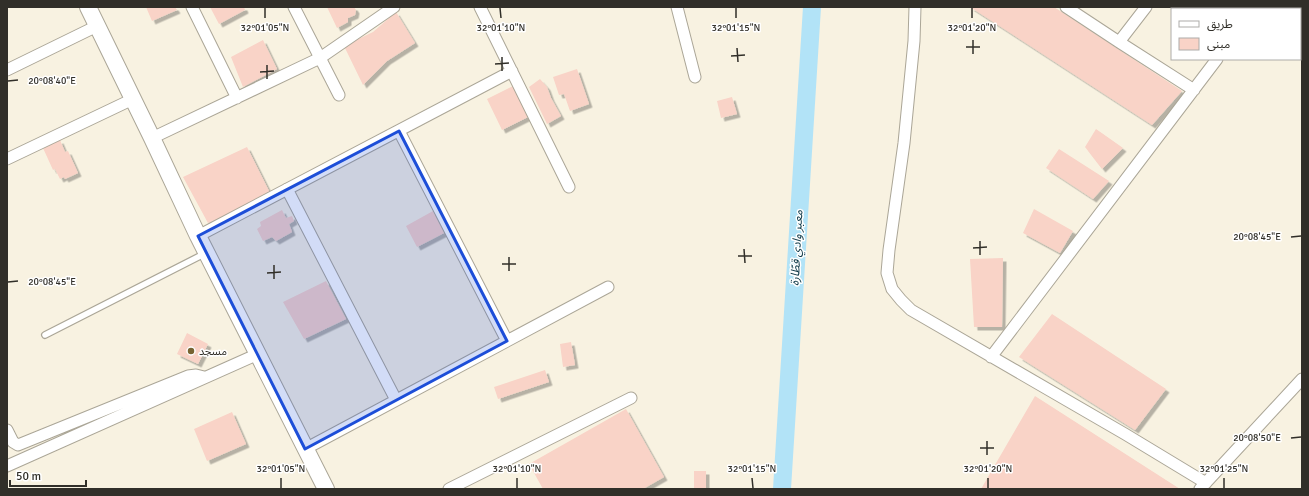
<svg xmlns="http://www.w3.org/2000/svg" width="1309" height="496" font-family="Signika,'Noto Sans Arabic',sans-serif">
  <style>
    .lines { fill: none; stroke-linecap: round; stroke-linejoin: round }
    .river { stroke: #b2e3f7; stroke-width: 18 }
    .building { fill: #f9d3c7; filter: url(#shadow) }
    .lane-casing { stroke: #aba697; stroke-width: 8 }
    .street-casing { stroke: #aba697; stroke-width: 13 }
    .secondary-casing { stroke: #aba697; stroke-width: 18 }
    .lane { stroke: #fff; stroke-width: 5.5 }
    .street { stroke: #fff; stroke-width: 11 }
    .secondary { stroke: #fff; stroke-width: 16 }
    .marked { fill: #1d4ed8; fill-opacity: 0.2; stroke: #1d4ed8; stroke-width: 3; stroke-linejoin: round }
    .ticks { fill: none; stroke: #312f29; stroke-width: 1.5 }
    .poi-dot { fill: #776332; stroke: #fff; stroke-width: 1.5 }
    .labels { text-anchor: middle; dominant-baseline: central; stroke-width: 3; stroke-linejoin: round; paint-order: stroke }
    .poi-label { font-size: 11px; fill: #312f29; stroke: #fff; text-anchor: start }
    .water-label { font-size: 12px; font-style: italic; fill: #0b3746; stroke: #fff }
    .ticks-label { font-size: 10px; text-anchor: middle; fill: #312f29; stroke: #fff; stroke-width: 3; stroke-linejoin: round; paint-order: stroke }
  </style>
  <defs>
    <filter id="shadow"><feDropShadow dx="3.5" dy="3.5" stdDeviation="0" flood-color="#0004"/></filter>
  </defs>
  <rect width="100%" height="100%" fill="#f8f2e1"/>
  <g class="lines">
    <path class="river" d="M782,489L812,7"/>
  </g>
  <path class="building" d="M146,7H175L177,10L152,21Z
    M210,7H244L245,10L219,24Z
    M327,7H354L356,10L355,15L348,18V22L337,28Z
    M970,7H1054L1182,91L1152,125Z
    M396,12L415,43L387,61L363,85L344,46L373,32Z
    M263,40L277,69L243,87L231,57Z
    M577,69L589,104L570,111L564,94L559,95L553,77Z
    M540,79L547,87L551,98L561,116L547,124L529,87Z
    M513,86L528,117L502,130L487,99Z
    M732,97L737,114L721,118L717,101Z
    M1096,129L1123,148L1102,169L1085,147Z
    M60,140L65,152L68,151L78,173L65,179L64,177L60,179L55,169L53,170L43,148Z
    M247,147L271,195L208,223L183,177Z
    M1059,149L1109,181L1093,199L1046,168Z
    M1034,209L1073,231L1060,253L1023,233Z
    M282,210L286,218L292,216L294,221L289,224L292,232L276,241L272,237L263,241L257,229L261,226L260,222Z
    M433,211L444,233L417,247L406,226Z
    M1003,258L1002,327H974L970,259Z
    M326,281L346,319L304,339L283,302Z
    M1052,314L1166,389L1135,430L1019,357Z
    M187,333L208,344L198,364L177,354Z
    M571,342L575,365L563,367L560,344Z
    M545,370L549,382L498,399L494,387Z
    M1035,396L1180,489H981Z
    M626,409L664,477L643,489H543L529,464Z
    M232,412L246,444L207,461L194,429Z
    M694,471H706V489H694Z"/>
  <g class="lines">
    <g class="lane-casing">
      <path id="lane" d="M45,335L204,254"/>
    </g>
    <g class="street-casing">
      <path id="street" d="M192,7L237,98
        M294,7L339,95
        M480,7L569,187
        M677,7L695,77
        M915,7L914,41L904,143L889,250L887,273L892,289L901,300L911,310L1125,434L1206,483
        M1066,7L1119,42L1194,90
        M1254,9L1256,7
        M1119,42L1146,7
        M7,70L97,26
        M399,131L507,341
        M152,138L320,58L394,7
        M7,159L133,99
        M287,189L396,400
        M198,236L512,71
        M991,357L1217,59
        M7,430L13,442L18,445L188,376L196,375L204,377
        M305,449L608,287
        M7,466L258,354
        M449,489L631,398
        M1200,489L1302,379"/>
    </g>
    <g class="secondary-casing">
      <path id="secondary" d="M88,7L152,138L198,236L326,489"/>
    </g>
    <use href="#lane" class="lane"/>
    <use href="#street" class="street"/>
    <use href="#secondary" class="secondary"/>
  </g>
  <path class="marked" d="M399,131L507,341L305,449L198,236Z"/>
  <path class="ticks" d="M265,8V18M500,8L501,18M736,8V18M972,8V18M973,40V54M966,47H980M737,48L738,62M731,56L745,55M502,57V71M495,64L509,63M267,65V79M260,72L274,71M8,81L18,80M1291,237L1301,236M980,241V255M973,248L987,247M744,249L745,263M738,256H752M509,257V271M502,264H516M274,265V279M267,273L281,272M8,282L18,281M1291,438L1301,437M987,441V455M980,448H994M281,478V488M517,478V488M752,478L753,488M988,478V488M1224,478V488"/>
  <circle class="poi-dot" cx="191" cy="351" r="4"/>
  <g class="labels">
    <g class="poi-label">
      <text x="199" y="351">مسجد</text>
    </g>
    <g class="water-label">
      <text transform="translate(797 248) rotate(-87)">معبر وادي قطّارة</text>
    </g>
  </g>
  <g class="ticks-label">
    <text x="265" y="31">32°01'05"N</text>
    <text x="501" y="31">32°01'10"N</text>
    <text x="736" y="31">32°01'15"N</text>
    <text x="972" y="31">32°01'20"N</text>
    <text x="52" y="84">20°08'40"E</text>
    <text x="1257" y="240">20°08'45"E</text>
    <text x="52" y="285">20°08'45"E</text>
    <text x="1257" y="441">20°08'50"E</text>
    <text x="281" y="472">32°01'05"N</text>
    <text x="517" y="472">32°01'10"N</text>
    <text x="752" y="472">32°01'15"N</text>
    <text x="988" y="472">32°01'20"N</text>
    <text x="1224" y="472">32°01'25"N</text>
  </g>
  <rect width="1309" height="496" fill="none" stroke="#312f29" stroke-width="16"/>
  <rect x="1171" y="8" width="130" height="52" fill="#ffffff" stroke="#adaca9"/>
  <rect x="1179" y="21" width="20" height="6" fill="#ffffff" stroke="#adaca9"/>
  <text x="1207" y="28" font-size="12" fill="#312f29">طريق</text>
  <rect x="1179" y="38" width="20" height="12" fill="#f9d3c7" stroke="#adaca9"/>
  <text x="1207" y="48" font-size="12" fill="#312f29">مبنى</text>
  <path d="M10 480v6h76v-6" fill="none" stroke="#312f29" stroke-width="2"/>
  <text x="16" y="480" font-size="12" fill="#312f29" stroke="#ffffff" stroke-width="3" paint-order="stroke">50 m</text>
</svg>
